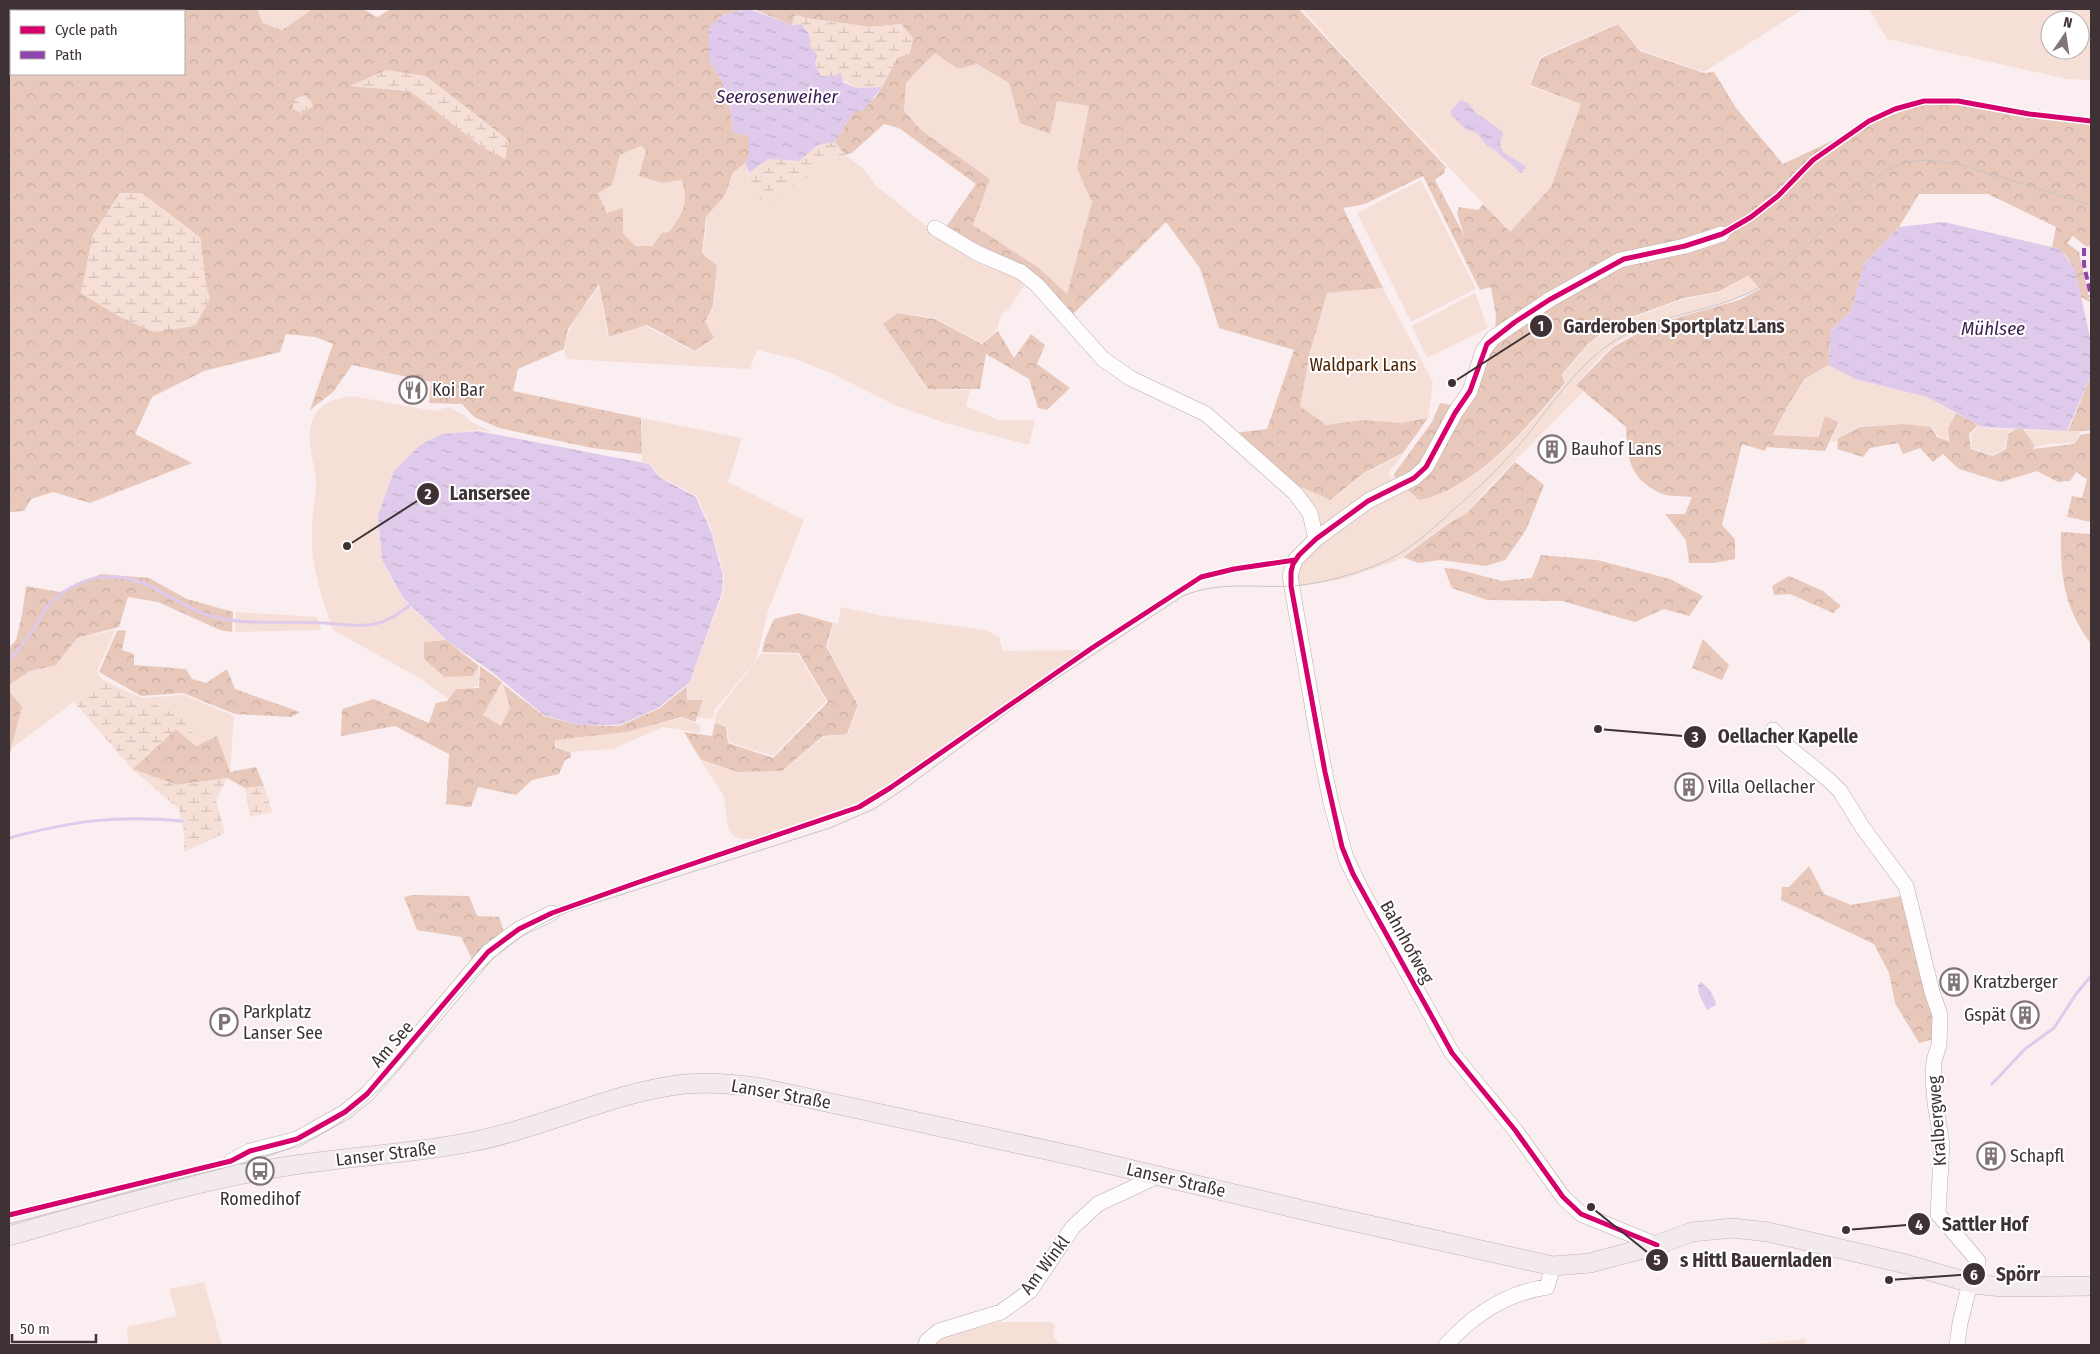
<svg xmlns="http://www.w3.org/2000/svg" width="2100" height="1354" font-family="'Fira Sans Condensed',sans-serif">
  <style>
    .green { fill: #f6dfd7; fill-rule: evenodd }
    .forest { fill: url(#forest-crowns); fill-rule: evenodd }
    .wetland { fill: url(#wetland-marsh) }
    .water { fill: url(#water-ripples) }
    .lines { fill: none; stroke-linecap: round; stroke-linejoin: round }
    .stream { stroke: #dfcaeb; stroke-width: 3 }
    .minor-casing { stroke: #b7adb0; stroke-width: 16 }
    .major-casing { stroke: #c0b0ba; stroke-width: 20 }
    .minor { stroke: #fefcfd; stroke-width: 15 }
    .major { stroke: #f2eaee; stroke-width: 19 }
    .tram { stroke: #c8c4c6; stroke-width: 1 }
    .quiet { stroke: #8e44ad; stroke-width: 4; stroke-dasharray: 8 4; stroke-linecap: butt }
    .cycleway-casing { stroke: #fff; stroke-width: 8 }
    .cycleway { stroke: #d6006c; stroke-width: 5 }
    .labels { text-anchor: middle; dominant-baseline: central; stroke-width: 4; stroke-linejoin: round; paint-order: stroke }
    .park-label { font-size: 18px; fill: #502304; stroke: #fff }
    .poi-label { font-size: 18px; fill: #3e3235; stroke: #fff; text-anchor: start }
    .street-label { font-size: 18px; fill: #3e3235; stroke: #fff }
    .water-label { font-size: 19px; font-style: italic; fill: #402157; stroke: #fff }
    .leader { fill: none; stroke: #3e3235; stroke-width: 2 }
    .callout-dot { fill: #3e3235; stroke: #fff; stroke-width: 2 }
    .mark-label { font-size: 15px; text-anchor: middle; font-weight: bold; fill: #fff }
    .callout-label { font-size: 19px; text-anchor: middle; font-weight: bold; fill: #3e3235; stroke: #fff; stroke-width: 4; stroke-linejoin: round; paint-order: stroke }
  </style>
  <defs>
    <pattern id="forest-crowns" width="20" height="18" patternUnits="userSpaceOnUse" patternTransform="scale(1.25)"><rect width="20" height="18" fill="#e8c8bb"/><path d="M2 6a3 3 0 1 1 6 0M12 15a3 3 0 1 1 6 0" fill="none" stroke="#c8aca1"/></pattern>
    <pattern id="wetland-marsh" width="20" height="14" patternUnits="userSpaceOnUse" patternTransform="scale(1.25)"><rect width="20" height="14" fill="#f6dfd7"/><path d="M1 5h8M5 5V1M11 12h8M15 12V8" fill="none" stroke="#d4c0b9"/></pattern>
    <pattern id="water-ripples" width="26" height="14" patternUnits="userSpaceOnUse" patternTransform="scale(1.25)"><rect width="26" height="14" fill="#dfcaeb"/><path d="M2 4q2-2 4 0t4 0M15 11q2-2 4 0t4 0" fill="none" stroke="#c0aeca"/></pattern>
  </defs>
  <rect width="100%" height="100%" fill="#faeef1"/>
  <path class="green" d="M257,9H313V10L282,30L263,23Z
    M1302,9H1803L1704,72L1640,50L1618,23L1540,57L1529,86L1581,104L1551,187L1510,232L1356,69Z
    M1869,9H2091V80L2067,79L1887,39ZM2050,20H2080V50H2050Z
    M935,53L958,69L977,64L1009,83L1020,123L1050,134L1057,101L1089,106L1077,169L1092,202L1067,295L1039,268L973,225L990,179L922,131L904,111L906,83Z
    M641,146L646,150L662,183L683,180C688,206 685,211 669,232L662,234L651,246C647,246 640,247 636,245C617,236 606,210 598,193L612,185L620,155Z
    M845,155L863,168L876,186L929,228L1028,280L1009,309L1001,315L996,331L982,343L935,318L896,313L883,324L927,389L970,390L966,406L998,420H1035L1029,445L945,423L897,406L831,373L792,358L757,350L750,369L565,359C563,327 582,311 599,286L608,338L646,326L695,352L714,339L705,322L714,306L717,266L703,252L707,216L725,195L734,173L745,163L749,178L763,205L811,175L817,166L826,160Z
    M1421,180L1476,289L1411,322L1357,213Z
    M1748,277L1759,289C1713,311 1655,315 1613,346C1600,356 1588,372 1576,384L1583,392L1488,488L1467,513L1449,522L1396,561L1343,579L1297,587V566L1323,539L1284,479L1330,500L1364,474L1403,454L1388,474L1419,500C1476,491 1530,425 1566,383L1563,374L1588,345L1615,324L1685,299L1718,293Z
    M1383,288L1433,382L1428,418L1400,423L1362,420L1326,425L1300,406L1310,352L1327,293Z
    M1475,293L1488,328L1427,358L1412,326Z
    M1828,365L1855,379L1927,397L1955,413L1948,428V440L1938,436L1932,427L1903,424L1860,426L1838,437L1837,442L1831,441L1840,422L1825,416L1817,437L1774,435L1787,407L1806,379Z
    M352,396L434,411L449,407L462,414L475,424L492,432L478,430L442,434L420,445L394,471L378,515L382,561L403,599L445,640L424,642V659L443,677L473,676L479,666L478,687L456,689L448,699L419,678L333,630C322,597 310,565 312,530C312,514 316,497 316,480C314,459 304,437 314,417C322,401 337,399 352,396Z
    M642,418L742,438L728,482L804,520L768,611L756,660L714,711L713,719L697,717L703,700H687L688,685L723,594L724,576L713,534L697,496L659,476L650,464L642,462Z
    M1979,426L1982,428L2014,429L2008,433L2005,448L1993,455L1972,448L1971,434Z
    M2024,430L2081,431L2074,443L2047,444L2033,448L2034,445Z
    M841,607L884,616L985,630L999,637L1003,651L1084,650L877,795C848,809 817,818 786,828C774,833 759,840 746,839C738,839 730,835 728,828L724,796L701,761L738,772L783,771L823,737L848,734L859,705L827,646L834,623L838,624Z
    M236,612L317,617L321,630L235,632Z
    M115,630L97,671L103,680L99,688L74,702L12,748L21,707L9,691V685L30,671L56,665L77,638Z
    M761,654H798L826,701L773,756L729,742L727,727L715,723L716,713Z
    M502,682L510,707L501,726L483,715Z
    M184,695L234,716L230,772L217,736L201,744L181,717L140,698Z
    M682,718L700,725V733L663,727L613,749L568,752L556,746L555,740L627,732Z
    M204,1282L222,1345H128L127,1327L177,1316L169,1289Z
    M999,1322H1050L1055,1325L1053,1337L1062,1345H933L941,1338Z
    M1805,1339V1345H1756L1755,1344Z"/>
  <path class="forest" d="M9,9H257L263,23L282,30L313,9H363L377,17L391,9H749L724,14L709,61L722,81L731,113L733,132L749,136V155L745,163L733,173L725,195L706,217L702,253L717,266L713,306L705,322L714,338L695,351L647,325L609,337L599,284L568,329L564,349L518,369L513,391L641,418L642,454L592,448L499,428L474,417L462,404L429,403L431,382L352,365L333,392L310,410L333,344L315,337L286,334L280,352L204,371L152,397L135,434L192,463L90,503L53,492L31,499L24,511L9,512ZM11,11H184V74H11ZM426,77L508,140L505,159L481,146L410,91L351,86ZM641,146L646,150L639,176L662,183L682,180C689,204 683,213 669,232L662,233L652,246H636L623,234V208L607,213L598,193L612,185L620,155ZM120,193L200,237L206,286L210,299L155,332L122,318L81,293L93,235Z
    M753,9H1299L1445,166L1423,176L1446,166L1444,173L1435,180L1464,235L1457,213L1459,207L1478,210L1483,204L1510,232L1551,187L1581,104L1530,85L1541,58L1618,24L1640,51L1704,73L1714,72L1736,108L1783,164L1874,121L1926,103L1964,105L2091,125V247L2085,246L2073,236L2067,243L2079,252L2090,302L2081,297C2077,279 2073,252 2052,247L2056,227L1988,194H1919L1899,227L1864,264L1851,311L1831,330L1828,365L1805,379L1787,407L1773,435L1818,437L1825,416L1839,422L1825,451L1767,447L1765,451L1742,444L1722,525L1735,539V559L1714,563H1689L1686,540L1665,514H1685L1692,497C1682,496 1669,497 1660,493C1629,478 1627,458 1626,427L1576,385L1613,347L1655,324L1739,300L1760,289L1748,276L1718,292L1684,298L1615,323L1588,344L1562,374L1565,383C1529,425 1475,490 1419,500L1395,479L1394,474L1432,422L1440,403L1452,405L1461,414L1495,330L1496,316L1491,287L1480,290L1423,176L1365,204L1343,208L1383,288L1327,293L1310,352L1300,406L1326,425L1362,420L1400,423L1428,418L1403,453L1364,473L1330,500L1284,479L1235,433L1267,429L1294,350L1219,328L1200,268L1166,222L1070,317L1034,275L944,230L976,184L899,128L884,124L852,153L845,155L835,142L854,111L875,98L882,87L897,58L902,24L871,27L805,18L795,14L792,25ZM935,53L958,69L977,64L1009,83L1020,123L1050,134L1057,101L1089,106L1077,169L1092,202L1067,294L1039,268L973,225L990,179L922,131L904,111L906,83Z
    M897,313L935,319L982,344L998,331L1014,358L1031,334L1045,345L1037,364L1070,388L1047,410L1038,408L1029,379L986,354L980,389H928L883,324Z
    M2091,376V428L2089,431H2068Z
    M1956,413L1978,425L1969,434L1971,449L1993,456L2006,449L2008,434L2016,429H2023L2034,445L2033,449L2074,444L2080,435L2091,433V522L2067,517L2072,496L2082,498L2087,479L2076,472L2070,481L2058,482L2037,471L2001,482L1959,469L1943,454L1933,462L1920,448L1903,454L1898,443L1870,448L1863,457L1837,449L1838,438L1860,427L1903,424L1931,427L1937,437L1949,441L1948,428Z
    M1515,462L1544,485L1526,530L1505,560L1486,566L1440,560L1418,563L1403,557L1449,523L1467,513Z
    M2061,532L2091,534V644C2064,607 2060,576 2061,532Z
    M1541,555L1597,560L1670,579L1703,596L1689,616L1664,609L1635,622L1562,601L1487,600L1452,588L1444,568L1456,569L1502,581L1532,578Z
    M101,574L149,578L187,599L233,612L232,632L220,630L158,602L128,597L119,627L77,638L56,665L30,671L9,685V648L16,640L22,615L26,586L60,592Z
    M1789,576L1823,591L1841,606L1833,613L1790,594L1774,595L1772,586Z
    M798,613L833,623L826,646L858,705L847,734L823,736L782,771L738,772L701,760L684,732L712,736L715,723L726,727L728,743L773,758L828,702L799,653L762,652L765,639L774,619Z
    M120,630L126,631L122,650L134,654V665L186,669L192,679L206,683L227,669L235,689L300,712L291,717L235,714L183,693L141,696L99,672L117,631Z
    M1703,639L1729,665L1722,680L1692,668Z
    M446,640L479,666L473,676L444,677L424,659V642Z
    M480,666L502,682L483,715L501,726L510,707L503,684L544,716L579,725L619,726L660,708L687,686V700H703L695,722L682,717L627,732L555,740V747L571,753V757L565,760L559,774L532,780L516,795L478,787L471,807L446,804L449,754L395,726L341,736L342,709L374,699L429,723L436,703L447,701L456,689L479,688Z
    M9,691L22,707L9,757Z
    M176,729L196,746L217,736L230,772L256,767L264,786L245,788L227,778L177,785L132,769Z
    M1809,866L1824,894L1851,905L1907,895L1935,1010L1934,1039L1919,1043L1895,1003L1889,973L1874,944L1781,900L1782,887H1789Z
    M412,895L469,896L477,916L499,917L505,935L474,963L461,937L417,930L404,897Z"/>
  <path class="wetland" d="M795,14L805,18L871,27L901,24L913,38L910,54L897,58L882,87L856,88L837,76H821L815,64L817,55L810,45L809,34L792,25Z
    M386,70L426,76L508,140L505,159L481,146L410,91L350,86Z
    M304,95L311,101L313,106L301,113L293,109V100Z
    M835,142L845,155L826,160L817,166L811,175L763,206L749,178V173L768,159L799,161L818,145Z
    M120,193H142L200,237L206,286L210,299L195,326L155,332L122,318L81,293L93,235Z
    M103,680L181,717L201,744L196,746L176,729L133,769L177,785L227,778L216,800L225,833L184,852V832L179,809L132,769L74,702L99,688Z
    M264,786L272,812L250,817L245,788Z"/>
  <path class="water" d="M749,9L792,25L801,24L809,34L810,45L817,55L815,64L821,76H836L841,72L843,82L856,88L882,87L863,111H854L835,142L818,145L799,161L768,159L749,173L745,163L749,155V136L733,132L731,113L722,81L709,61L708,28L724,14Z
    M1461,100L1468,103L1475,112L1503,132L1500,144L1503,152L1525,166L1526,168L1521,173L1495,150L1487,146L1477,133L1467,130L1451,115V110Z
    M1944,222L2060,249L2075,269L2091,342V375L2067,431L1982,427L1927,397L1855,379L1828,365L1831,330L1851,311L1864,264L1899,227Z
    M478,431L649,464L659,477L696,497L712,534L723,576L722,593L689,683L658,708L619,725H579L544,715L488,669L446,640L403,598L382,560L378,515L394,471L420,445L442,434Z
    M1701,982C1707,985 1716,998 1716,1005L1707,1010L1699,994L1698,985Z"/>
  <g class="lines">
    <path class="stream" d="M324,623C362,626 379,631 410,605
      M9,661C18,650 27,639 34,628C39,621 41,614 46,608C72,579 106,569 143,583C164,592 183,606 204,614C243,627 283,620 322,623
      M9,838C72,821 116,815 182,821
      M1992,1084L2025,1049L2054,1028L2076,994L2091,976"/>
    <g class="minor-casing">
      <path id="minor" d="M935,228L977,253L1021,272L1037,285L1103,359L1130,378L1206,414L1295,493L1310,513L1316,539
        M1773,730L1786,745L1829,780L1840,791L1863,828L1906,886L1932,992L1940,1015L1939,1045L1934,1061L1933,1079L1935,1103L1942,1144L1938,1214L1978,1261L1974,1284L1968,1291L1960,1323L1957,1345
        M225,1179L231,1161L250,1151L297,1139L345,1112L367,1094L392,1066L488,952L519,929L552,913
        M1657,1245L1581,1214L1563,1197L1515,1130L1452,1053L1363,893L1346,858L1331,803L1318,739L1290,576L1295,560L1316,539L1368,501L1414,478L1426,467L1455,413L1470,391L1483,351L1493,338L1549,300L1620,260L1685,246L1722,234
        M926,1345L927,1341L939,1331L1001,1312L1030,1291L1073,1227L1098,1204L1160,1175
        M1446,1345C1473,1315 1506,1293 1547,1287L1553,1266"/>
    </g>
    <g class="major-casing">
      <path id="major" d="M9,1236C97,1211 185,1183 276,1168C342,1156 410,1155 476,1141C546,1127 613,1092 685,1084C711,1082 737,1084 762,1088L1074,1156L1311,1212L1553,1266L1590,1263L1657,1245L1692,1232L1733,1228L1768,1232L1906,1264L1974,1284L2002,1287L2091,1286"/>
    </g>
    <use href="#minor" class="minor"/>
    <use href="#major" class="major"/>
    <path class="tram" d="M9,1224L258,1159C295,1148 329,1133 359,1108C438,1040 466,949 573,910L830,828L874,809L910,785L1028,697L1183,596C1218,581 1254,588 1291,586C1321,584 1352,575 1379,564C1408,552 1429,532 1452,511C1480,487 1506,462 1529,433C1552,404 1574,371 1604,348C1656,308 1730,316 1780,273L1868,184L1887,170L1907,162L1930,160L1961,165L2091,205"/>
    <path class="quiet" d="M2084,248V265L2091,296"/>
    <g class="cycleway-casing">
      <path id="cycleway" d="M9,1215L231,1161L250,1151L297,1139L345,1112L367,1094L488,952L519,929L552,913L639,882L859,807L890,788L1092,648L1201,577L1234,569L1295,560
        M1657,1245L1581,1214L1563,1197L1515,1130L1452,1053L1353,874L1342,847L1325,772L1291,586V572L1293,564L1299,555L1316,539L1368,501L1414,478L1426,467L1455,413L1470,391L1487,344L1515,322L1549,300L1624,259L1685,246L1722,234L1751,217L1778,196L1813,160L1869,121L1895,109L1924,101H1958L2029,114L2091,121"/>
    </g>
    <use href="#cycleway" class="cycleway"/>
  </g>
  <defs>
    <g id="restaurant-ring" transform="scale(1.4375)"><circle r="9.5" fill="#fff" stroke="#807477" stroke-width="1.5"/><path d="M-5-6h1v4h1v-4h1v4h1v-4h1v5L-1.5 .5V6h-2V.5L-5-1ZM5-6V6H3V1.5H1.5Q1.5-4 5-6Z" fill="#807477"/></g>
    <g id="building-ring" transform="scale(1.4375)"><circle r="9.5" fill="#fff" stroke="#807477" stroke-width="1.5"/><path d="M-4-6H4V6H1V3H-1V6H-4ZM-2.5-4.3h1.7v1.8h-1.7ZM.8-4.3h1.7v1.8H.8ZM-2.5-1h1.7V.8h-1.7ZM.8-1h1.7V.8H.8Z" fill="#807477"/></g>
    <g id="parking-ring" transform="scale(1.4375)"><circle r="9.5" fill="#fff" stroke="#807477" stroke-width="1.5"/><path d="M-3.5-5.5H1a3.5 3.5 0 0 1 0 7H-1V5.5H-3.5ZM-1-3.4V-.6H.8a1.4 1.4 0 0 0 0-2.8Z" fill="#807477"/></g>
    <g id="bus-ring" transform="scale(1.4375)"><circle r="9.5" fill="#fff" stroke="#807477" stroke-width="1.5"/><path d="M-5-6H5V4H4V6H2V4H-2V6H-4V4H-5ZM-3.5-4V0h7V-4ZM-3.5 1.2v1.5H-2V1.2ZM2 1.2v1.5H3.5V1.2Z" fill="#807477"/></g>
  </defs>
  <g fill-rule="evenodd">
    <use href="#restaurant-ring" x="413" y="390"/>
    <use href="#building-ring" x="1552" y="449"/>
    <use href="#building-ring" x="1689" y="787"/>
    <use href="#building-ring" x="1954" y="982"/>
    <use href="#building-ring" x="2025" y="1015"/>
    <use href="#parking-ring" x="224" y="1022"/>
    <use href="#building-ring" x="1991" y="1156"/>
    <use href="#bus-ring" x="260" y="1171"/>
  </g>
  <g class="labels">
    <g class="park-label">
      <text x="1363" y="365">Waldpark Lans</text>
    </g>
    <g class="poi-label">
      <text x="432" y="390">Koi Bar</text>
      <text x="1571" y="449">Bauhof Lans</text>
      <text x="1708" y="787">Villa Oellacher</text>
      <text x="1973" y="982">Kratzberger</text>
      <text x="243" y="1012">Parkplatz<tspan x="243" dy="21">Lanser See</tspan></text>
      <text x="2006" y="1015" text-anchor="end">Gspät</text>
      <text x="2010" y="1156">Schapfl</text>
      <text x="260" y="1199" text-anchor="middle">Romedihof</text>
    </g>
    <g class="street-label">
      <text transform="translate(1407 942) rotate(61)">Bahnhofweg</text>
      <text transform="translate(392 1044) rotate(-49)">Am See</text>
      <text transform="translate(781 1094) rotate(10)">Lanser Straße</text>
      <text transform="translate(1937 1121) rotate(-94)">Kralbergweg</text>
      <text transform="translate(386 1154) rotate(-7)">Lanser Straße</text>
      <text transform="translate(1176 1180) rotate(13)">Lanser Straße</text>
      <text transform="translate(1045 1265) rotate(-53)">Am Winkl</text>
    </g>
    <g class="water-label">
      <text x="777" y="96">Seerosenweiher</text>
      <text x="1993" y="328">Mühlsee</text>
    </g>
  </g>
  <path class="leader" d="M1452 383L1541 326M347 546L428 494M1598 729L1695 737M1846 1230L1919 1224M1591 1207L1657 1260M1889 1280L1974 1274"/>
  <g class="callout-dot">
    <circle cx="1452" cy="383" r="5"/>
    <circle cx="347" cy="546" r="5"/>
    <circle cx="1598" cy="729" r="5"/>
    <circle cx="1846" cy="1230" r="5"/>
    <circle cx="1591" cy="1207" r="5"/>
    <circle cx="1889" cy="1280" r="5"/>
    <circle cx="1541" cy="326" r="12"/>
    <circle cx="428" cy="494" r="12"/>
    <circle cx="1695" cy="737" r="12"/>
    <circle cx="1919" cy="1224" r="12"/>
    <circle cx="1657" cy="1260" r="12"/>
    <circle cx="1974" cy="1274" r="12"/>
  </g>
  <g class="mark-label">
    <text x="1541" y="331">1</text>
    <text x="428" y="499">2</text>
    <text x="1695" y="742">3</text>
    <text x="1919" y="1230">4</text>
    <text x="1657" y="1265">5</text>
    <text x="1974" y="1280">6</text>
  </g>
  <g class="callout-label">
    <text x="1674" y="333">Garderoben Sportplatz Lans</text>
    <text x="490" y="500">Lansersee</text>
    <text x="1788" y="743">Oellacher Kapelle</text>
    <text x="1985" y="1231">Sattler Hof</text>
    <text x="1756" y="1267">s Hittl Bauernladen</text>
    <text x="2018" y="1281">Spörr</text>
  </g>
  <rect width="2100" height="1354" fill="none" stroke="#3e3235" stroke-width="20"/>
  <rect x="10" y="10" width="175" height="65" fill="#ffffff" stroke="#b2adae"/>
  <rect x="20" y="26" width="25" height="8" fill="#d6006c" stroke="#b2adae"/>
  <text x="55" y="35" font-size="15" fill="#3e3235">Cycle path</text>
  <rect x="20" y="51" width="25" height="8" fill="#8e44ad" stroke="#b2adae"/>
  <text x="55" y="60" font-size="15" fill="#3e3235">Path</text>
  <g transform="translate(2065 35) rotate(13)"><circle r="24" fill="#ffffff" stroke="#b2adae"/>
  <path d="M0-4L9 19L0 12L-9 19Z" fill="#807477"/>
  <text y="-8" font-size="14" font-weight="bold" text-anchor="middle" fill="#3e3235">N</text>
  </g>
  <path d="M12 1334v8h84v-8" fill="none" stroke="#3e3235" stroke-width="2.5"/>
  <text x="20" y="1334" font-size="15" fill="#3e3235" stroke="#ffffff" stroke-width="4" paint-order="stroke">50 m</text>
</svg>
